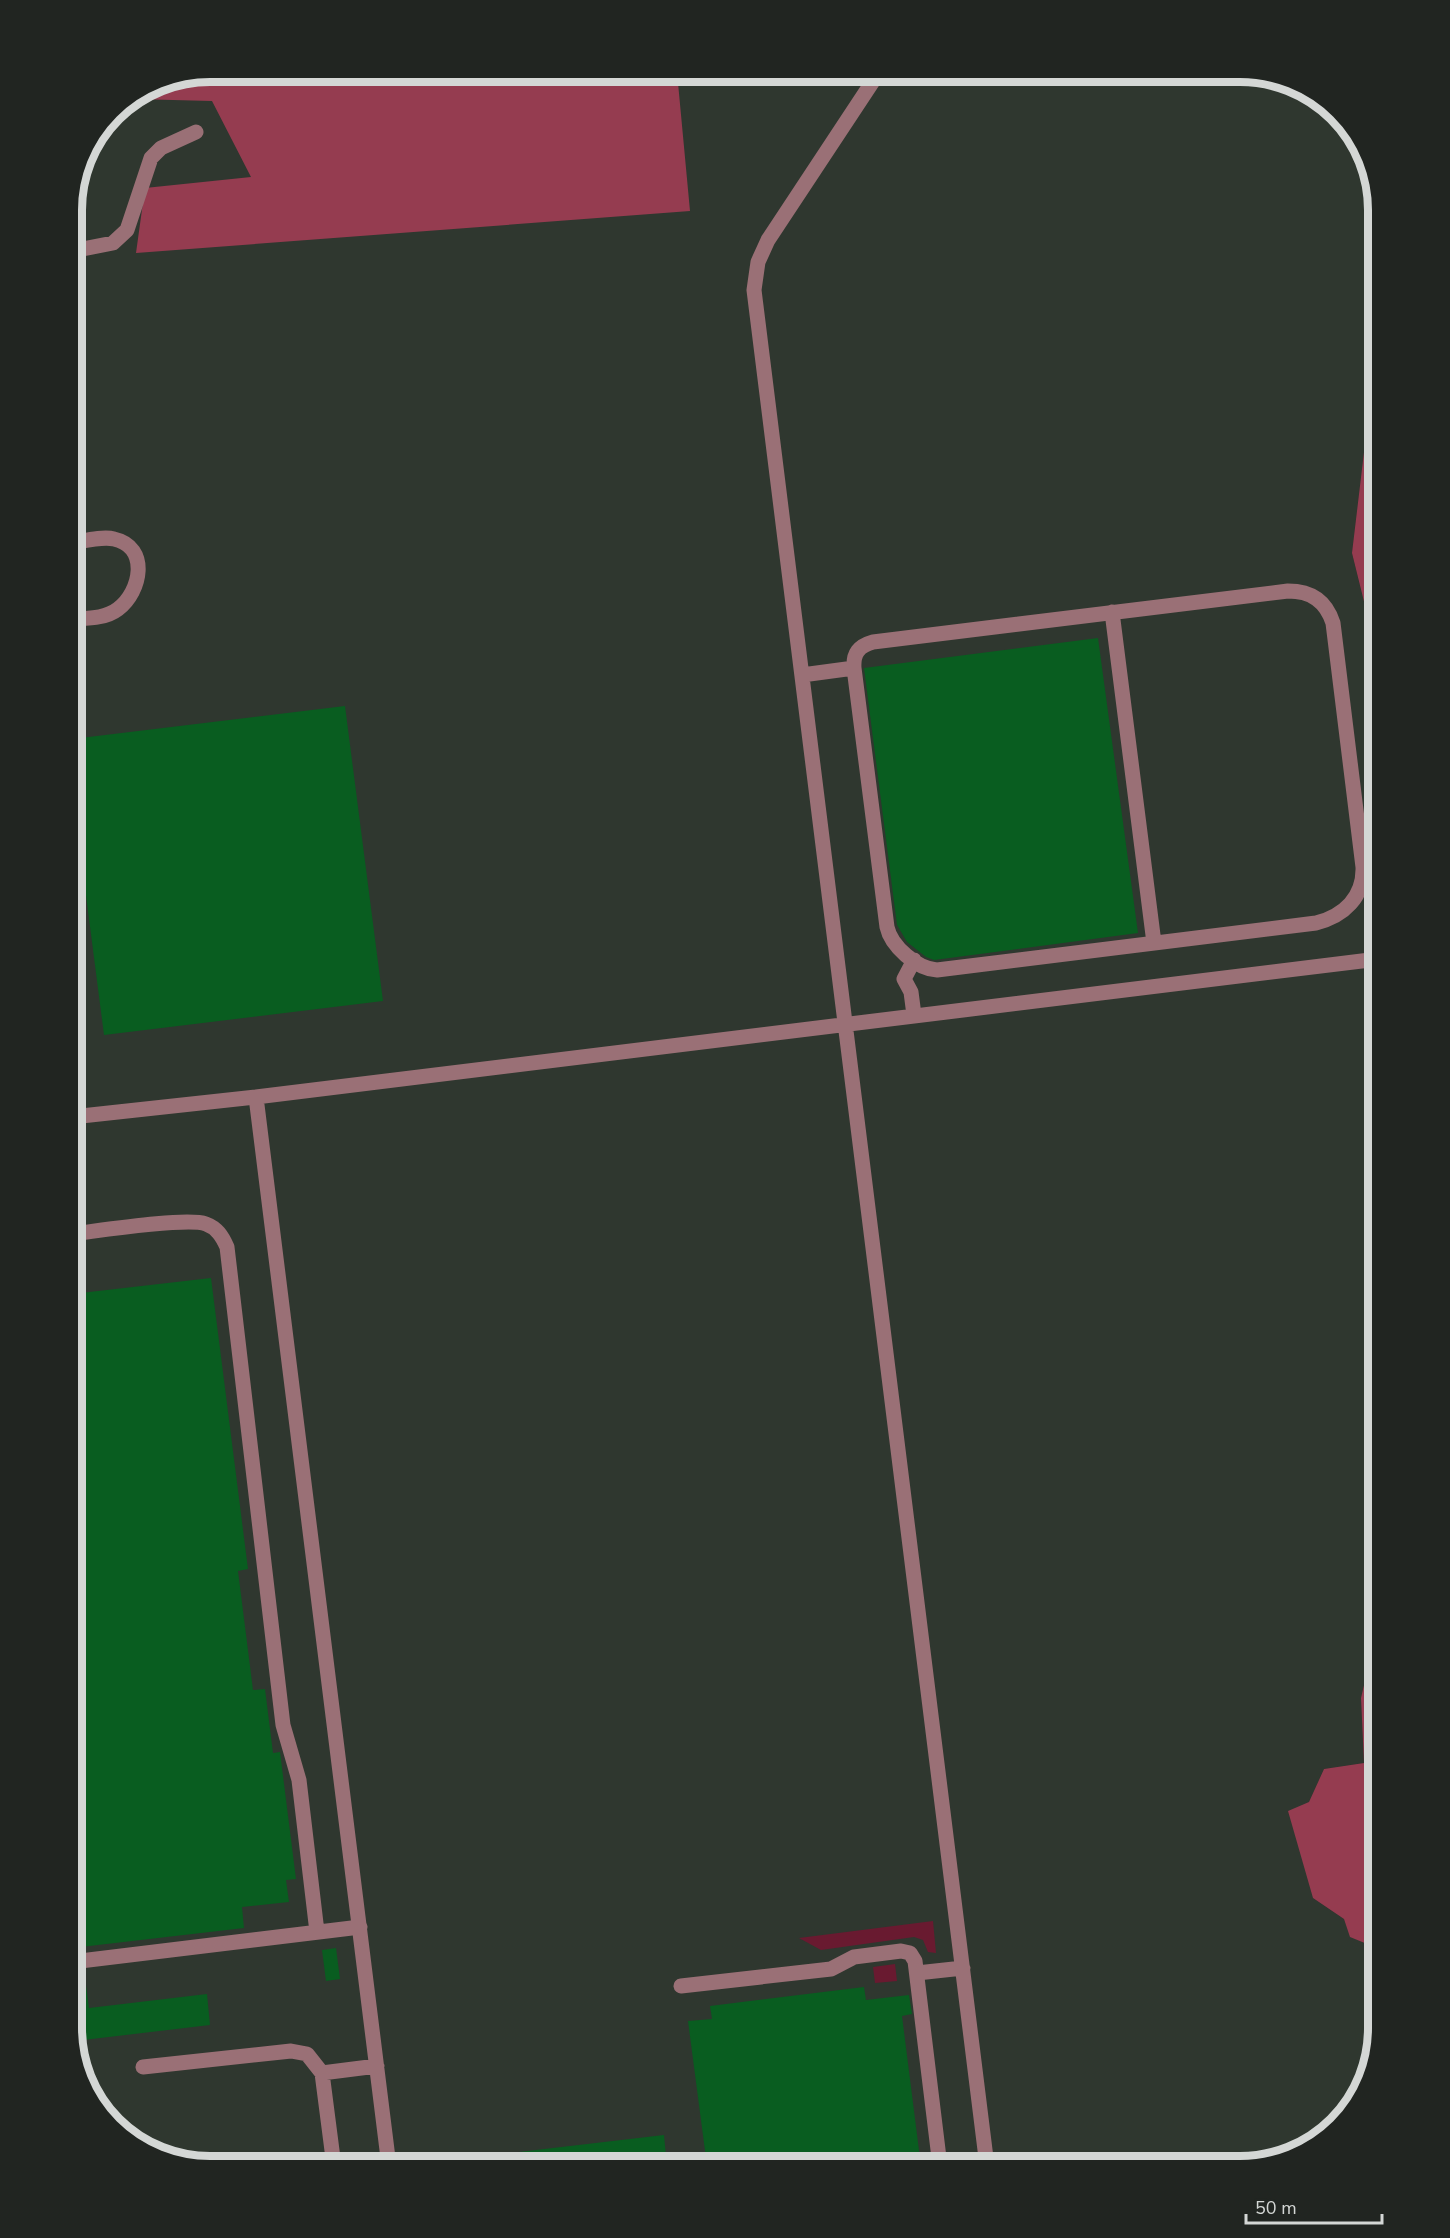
<svg xmlns="http://www.w3.org/2000/svg" width="1450" height="2238" font-family="'Nunito Sans',sans-serif">
  <style>
    .built { fill: #2f372f }
    .green { fill: #691a30 }
    .forest { fill: #953c50 }
    .building { fill: #095d20 }
    .lines { fill: none; stroke-linecap: round; stroke-linejoin: round }
    .minor { stroke: #9a7076; stroke-width: 15 }
    .rim { fill: none; stroke: #d4d7d5; stroke-width: 8 }
  </style>
  <rect width="100%" height="100%" fill="#2b2e2b"/>
  <path class="built" d="M211,72H1248L1317,96L1364,149L1378,211V386L1369,410L1352,553L1373,638L1372,758L1378,772V1625L1361,1698L1364,1763L1324,1769L1309,1803L1313,1898L1344,1919L1351,1937L1372,1946L1378,1945V2027L1355,2104L1301,2152L1239,2166H202L134,2143L86,2089L72,2027V202L83,158L113,112L158,82Z"/>
  <path class="green" d="M933,1921L936,1953L928,1952L923,1940L914,1937L821,1950L799,1938Z
    M895,1964L897,1981L875,1983L873,1967Z"/>
  <path class="forest" d="M211,72H677L690,211L136,253L145,188L251,177L212,101L133,99L158,82Z
    M1378,386V772L1372,758L1373,638L1352,553L1369,410Z
    M1378,1625V1945L1372,1946L1350,1937L1344,1919L1313,1898L1288,1811L1309,1802L1324,1769L1364,1763L1361,1698Z"/>
  <path class="building" d="M1098,638L1138,933L934,960L926,957L907,942L897,925L864,668Z
    M345,706L383,1001L104,1035L72,787V739Z
    M211,1278L248,1569L238,1571L253,1690L265,1689L273,1753L280,1752L296,1879L286,1880L289,1902L242,1907L244,1928L72,1948V1294Z
    M336,1948L340,1979L326,1981L322,1950Z
    M84,1970L89,2008L207,1994L210,2025L75,2041L72,2027V1972Z
    M864,1987L866,2000L909,1995L912,2014L902,2016L921,2166H707L688,2021L712,2019L710,2006Z
    M664,2135L667,2166H485L484,2156Z"/>
  <g class="lines">
    <path class="minor" d="M879,72L768,240L758,262L754,290L987,2166
      M72,251L113,243L127,230L151,158L161,148L196,132
      M1288,591C1311,591 1326,601 1333,623L1363,867C1364,897 1344,916 1316,923L937,970C917,969 891,946 887,927L854,668C853,653 859,646 873,642Z
      M1112,612L1154,943
      M72,619C87,618 105,619 118,609C141,592 150,547 114,539C103,536 84,541 72,543
      M802,675L854,668
      M914,960L904,979L911,992L914,1015
      M256,1097L389,2166
      M72,1117L256,1097L1378,959
      M72,1234C98,1231 186,1217 206,1224C217,1228 222,1236 227,1247L283,1725L299,1780L317,1932
      M72,1962L360,1927
      M917,1973L963,1968
      M681,1986L831,1969L854,1957L901,1951L910,1953L915,1961L940,2166
      M143,2067L291,2051L307,2054L322,2073L334,2166
      M322,2073L377,2066"/>
  </g>
  <path d="M0 0H1450V2238H0ZM210 82H1240A128 128 0 0 1 1368 210V2028A128 128 0 0 1 1240 2156H210A128 128 0 0 1 82 2028V210A128 128 0 0 1 210 82Z" fill="#212521" fill-rule="evenodd"/>
  <path class="rim" d="M210 82H1240A128 128 0 0 1 1368 210V2028A128 128 0 0 1 1240 2156H210A128 128 0 0 1 82 2028V210A128 128 0 0 1 210 82Z"/>
  <path d="M1246 2214v9h136v-9" fill="none" stroke="#d4d7d5" stroke-width="3"/>
  <text x="1255" y="2214" font-size="18" fill="#d4d7d5" stroke="#212521" stroke-width="4.5" paint-order="stroke">50 m</text>
</svg>
